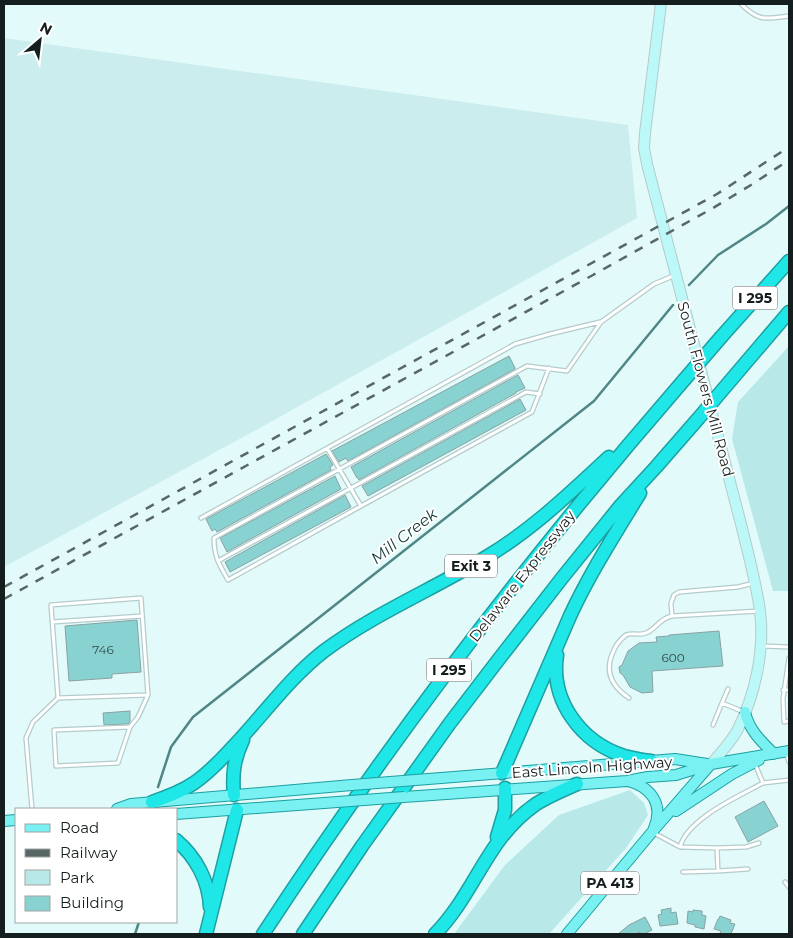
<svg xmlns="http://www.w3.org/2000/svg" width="793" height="938" font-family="Montserrat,sans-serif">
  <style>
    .built { fill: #cceded }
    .green { fill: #b9e8e8 }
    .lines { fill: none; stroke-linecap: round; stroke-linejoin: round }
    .stream { stroke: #508686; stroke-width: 2.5 }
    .building { fill: #89d2d2; stroke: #8aa1a1 }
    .service-casing { stroke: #b4cccb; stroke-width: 5.5 }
    .secondary-casing { stroke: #b4cccb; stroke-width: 12 }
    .primary-casing { stroke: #1ca0a1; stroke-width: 12 }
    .motorway-casing { stroke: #1ca0a1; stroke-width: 15 }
    .service { stroke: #fff; stroke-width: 3 }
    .secondary { stroke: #bcf8f8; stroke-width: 10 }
    .primary { stroke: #79f0f1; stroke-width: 10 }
    .motorway { stroke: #1fe6e7; stroke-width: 12 }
    .rail { stroke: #596666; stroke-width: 2.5; stroke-dasharray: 9 9; stroke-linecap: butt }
    .primary-bridge-casing { stroke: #1ca0a1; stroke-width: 12; stroke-linecap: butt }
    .motorway-bridge-casing { stroke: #1ca0a1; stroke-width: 15; stroke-linecap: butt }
    .primary-bridge { stroke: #79f0f1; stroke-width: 10 }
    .motorway-bridge { stroke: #1fe6e7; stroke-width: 12 }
    .labels { text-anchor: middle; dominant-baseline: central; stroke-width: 4; stroke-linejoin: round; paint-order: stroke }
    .number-label { font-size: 12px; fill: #324b4b }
    .shield { fill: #fff; stroke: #5b6262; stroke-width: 1 }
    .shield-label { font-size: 14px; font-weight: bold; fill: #151e1e }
    .street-label { font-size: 15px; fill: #151e1e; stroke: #fff }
    .water-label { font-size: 16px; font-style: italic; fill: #173b3b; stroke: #fff }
  </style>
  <rect width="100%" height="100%" fill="#e2fafa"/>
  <path class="built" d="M4,38L628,125L637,218L256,430L4,567Z"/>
  <path class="green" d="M789,346V591H773L732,439L738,402Z
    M630,790L644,803L648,815L626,848L549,934H454L505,865L559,815Z"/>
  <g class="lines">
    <path class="stream" d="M689,285L718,255L766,224L789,206
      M158,787L171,747L193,717L594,401L673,305
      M135,934L139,922"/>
  </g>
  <path class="building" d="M509,356L515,368V369L348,461L346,458L339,462L332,451Z
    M518,375L525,388L516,392V393L359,480L358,478H357L351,467Z
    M520,399L526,410L368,496L362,486Z
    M326,454L333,465L330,467L331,470L217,532L215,529L212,531L206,519Z
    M335,476L341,489L227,552L220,538Z
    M345,495L351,507L230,572L225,562Z
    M137,620L141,672L112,674V678L69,681L65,626Z
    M719,631L723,666L652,671L653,692L642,693L630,687L623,675L620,673L619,667L622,665L628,651L639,643L657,642L656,637L669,636V635Z
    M130,711V722L128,724L104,725L103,713Z
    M764,801L778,826L748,842L735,817Z
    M671,908V913L676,912L678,924L660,926L658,915L662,914L661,910Z
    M693,910L702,911V915L706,916L704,929L695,927V925L687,923L688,911L693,912Z
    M720,916L731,920L730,923L735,924L731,934H724L720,933L721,931L714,929L718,919H719Z
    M645,917L652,930L644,934H641L640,932L635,934H618L629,925Z"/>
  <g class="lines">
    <g class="service-casing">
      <path id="service" d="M741,4C759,22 766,19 789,16
        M549,368L532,412L361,506L228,580C219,564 214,557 214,538C319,481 423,423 527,366L567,371L601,322L654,284L673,276
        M327,448L361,506
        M201,518L515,344L550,334L600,322
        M218,561L526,392L540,394
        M672,616L671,603L674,595L679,592L738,587L754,583
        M52,622L142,616
        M762,646L789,647
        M789,658L783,699L784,722L789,721
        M783,690H789
        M629,698C611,686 604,670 614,650C616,645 621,639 626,635C632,632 639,636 646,633C655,630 660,618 672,616L759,611
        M722,703L728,689
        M713,725L722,703L744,712
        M130,727L54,730L56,766L118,763L130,727L138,717L148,695
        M787,755L789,762
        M755,764L763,783L789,780
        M32,809L26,738L33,722L58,698L148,695L141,598L51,605L58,698
        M654,833L680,847C687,819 739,796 763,783
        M680,847L717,848L718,871L748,869
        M717,848L746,847L759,843
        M683,872L718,871
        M785,882L789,887"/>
    </g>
    <g class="secondary-casing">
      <path id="secondary" d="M661,4L645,133L644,148L647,164L741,524C748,553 756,582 760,611C765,650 755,696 737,731C730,743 720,754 711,764"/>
    </g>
    <g class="primary-casing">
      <path id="primary" d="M745,712C749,730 761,741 774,754
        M441,778L675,759L707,764
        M628,781C651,787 664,804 654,828
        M404,797L627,781L648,777L676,775L711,764L789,751
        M117,809L131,804L352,785
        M676,811L732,774L759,760
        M176,814L324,803
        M4,821L16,820
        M567,934L652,832L710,765"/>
    </g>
    <g class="motorway-casing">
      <path id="motorway" d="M722,336L789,261
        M731,380L789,312
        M557,655C550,701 581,742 624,756C633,758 642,760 651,761
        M502,773L570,616C590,573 615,534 640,493
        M234,795C232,774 234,759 243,740
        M152,802C167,797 181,792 194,783C207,774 219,762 230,750C262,717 288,679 324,651C375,613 434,589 488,556C533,529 570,493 609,457
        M497,837L505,810V788
        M176,840C196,857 209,881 210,907
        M206,934L237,810
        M263,934C390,740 531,556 684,380
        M303,934L362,846L450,723L499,659L562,578L621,505L656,467L697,420
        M435,934C443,926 450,917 457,907C483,869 496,832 536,804C549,796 563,790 577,784"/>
    </g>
    <use href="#service" class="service"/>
    <use href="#secondary" class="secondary"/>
    <use href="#primary" class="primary"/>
    <use href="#motorway" class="motorway"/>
    <path class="rail" d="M4,587L639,237L717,194L789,147
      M4,599L593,275L713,208L751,185L789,160"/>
    <g class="primary-bridge-casing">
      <path id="primary-bridge" d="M352,785L441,778
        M324,803L404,797"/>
    </g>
    <g class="motorway-bridge-casing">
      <path id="motorway-bridge" d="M684,380L722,336
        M697,420L731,380"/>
    </g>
    <use href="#primary-bridge" class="primary-bridge"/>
    <use href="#motorway-bridge" class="motorway-bridge"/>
  </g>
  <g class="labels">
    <g class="number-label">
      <text x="103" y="649">746</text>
      <text x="673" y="657">600</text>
    </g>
    <g class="shield">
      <rect x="732.5" y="286.5" width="45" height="23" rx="4"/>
      <rect x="445" y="554.5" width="52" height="23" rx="4"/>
      <rect x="426.5" y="658.5" width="45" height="23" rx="4"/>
      <rect x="581" y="871.5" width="58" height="23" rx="4"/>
    </g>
    <g class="shield-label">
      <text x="755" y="298">I 295</text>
      <text x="471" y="566">Exit 3</text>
      <text x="449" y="670">I 295</text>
      <text x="610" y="883">PA 413</text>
    </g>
    <g class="street-label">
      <text transform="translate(706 389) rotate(75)">South Flowers Mill Road</text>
      <text transform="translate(522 576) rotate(-52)">Delaware Expressway</text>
      <text transform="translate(592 767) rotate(-4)">East Lincoln Highway</text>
    </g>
    <g class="water-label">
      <text transform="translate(404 536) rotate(-38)">Mill Creek</text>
    </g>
  </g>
  <rect width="793" height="938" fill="none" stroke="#151e1e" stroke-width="10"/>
  <rect x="15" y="808" width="162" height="115" fill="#ffffff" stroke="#a1a5a5"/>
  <rect x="25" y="824" width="25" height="8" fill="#79f0f1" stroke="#a1a5a5"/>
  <text x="60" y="833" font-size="15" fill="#151e1e">Road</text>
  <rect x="25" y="849" width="25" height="8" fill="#596666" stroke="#a1a5a5"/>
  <text x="60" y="858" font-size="15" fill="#151e1e">Railway</text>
  <rect x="25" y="870" width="25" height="15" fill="#b9e8e8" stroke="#a1a5a5"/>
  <text x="60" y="883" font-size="15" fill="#151e1e">Park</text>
  <rect x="25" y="896" width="25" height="15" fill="#89d2d2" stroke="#a1a5a5"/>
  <text x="60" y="908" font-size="15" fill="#151e1e">Building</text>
  <g transform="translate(40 40) rotate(28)" stroke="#ffffff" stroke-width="4" paint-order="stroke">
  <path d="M0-4L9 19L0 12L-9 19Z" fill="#151e1e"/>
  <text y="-8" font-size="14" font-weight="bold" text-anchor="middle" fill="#151e1e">N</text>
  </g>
</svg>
